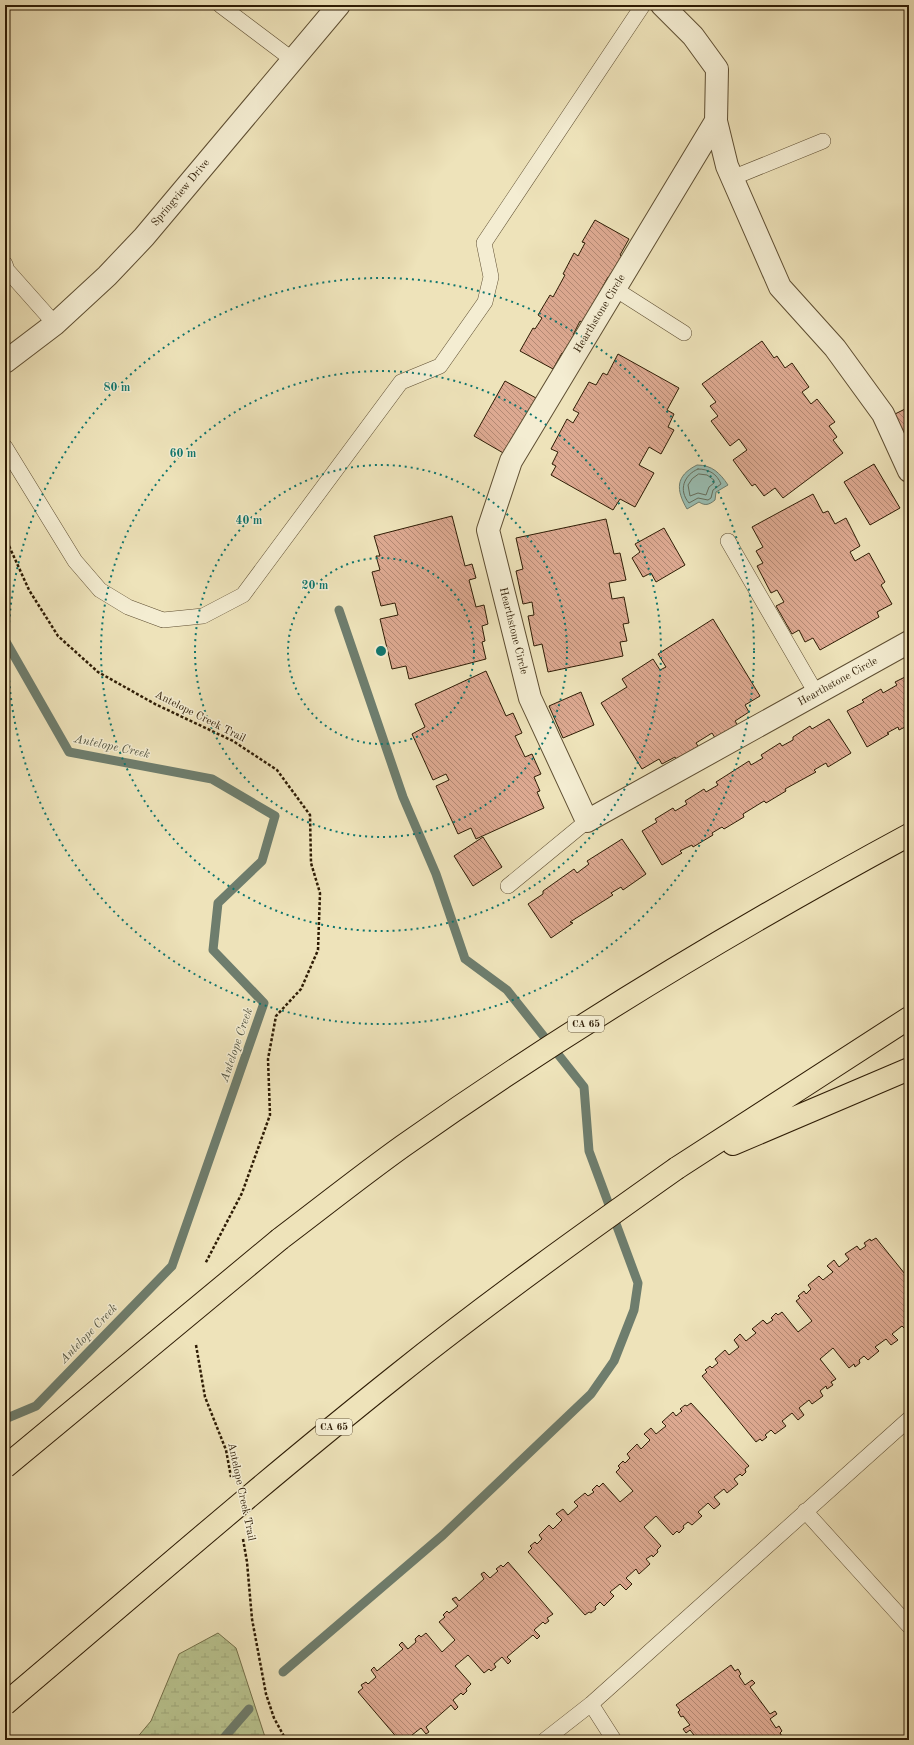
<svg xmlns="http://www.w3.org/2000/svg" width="914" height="1745" font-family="'Old Standard TT',serif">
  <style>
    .wetland { fill: url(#wetland-marsh); stroke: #74704a }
    .water { fill: #99beb3; stroke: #6e7d6d }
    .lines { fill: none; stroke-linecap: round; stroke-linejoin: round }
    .shore { stroke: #646d5c; stroke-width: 1 }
    .stream { stroke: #6e7d6d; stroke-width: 9 }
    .building { fill: url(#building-back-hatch); stroke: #2e1c05 }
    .service-casing { stroke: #5e4e32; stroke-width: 16 }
    .minor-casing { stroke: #5e4e32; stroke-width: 24 }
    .tertiary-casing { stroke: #5e4e32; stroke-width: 24 }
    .motorway-casing { stroke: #2e1c05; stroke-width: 24 }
    .path { stroke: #2e1c05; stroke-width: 2.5; stroke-dasharray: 3 2; stroke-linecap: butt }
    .service { stroke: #f4edd2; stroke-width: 15 }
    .minor { stroke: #f4edd2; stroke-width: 22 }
    .tertiary { stroke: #f4edd2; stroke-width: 22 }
    .motorway { stroke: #eee3ba; stroke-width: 22 }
    .motorway-bridge-casing { stroke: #2e1c05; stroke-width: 24; stroke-linecap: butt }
    .motorway-bridge { stroke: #eee3ba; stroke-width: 22 }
    .ring { fill: none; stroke: #0f766e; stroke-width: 2; stroke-dasharray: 2 4 }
    .labels { text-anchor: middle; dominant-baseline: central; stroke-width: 3; stroke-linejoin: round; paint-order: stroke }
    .shield { fill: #f4edd2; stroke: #695b42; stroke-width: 1 }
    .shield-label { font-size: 10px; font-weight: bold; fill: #2e1c05 }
    .street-label { font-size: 11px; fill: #2e1c05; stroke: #f4edd2 }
    .water-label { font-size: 12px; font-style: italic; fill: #535542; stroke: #f4edd2 }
    .centre { fill: #0f766e; stroke: #f4edd2; stroke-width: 2 }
    .ring-label { font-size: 12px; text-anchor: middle; font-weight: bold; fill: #0f766e; stroke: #f4edd2; stroke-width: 3; stroke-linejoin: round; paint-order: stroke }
  </style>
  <defs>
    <pattern id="wetland-marsh" width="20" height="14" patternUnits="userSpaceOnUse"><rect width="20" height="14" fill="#b9c490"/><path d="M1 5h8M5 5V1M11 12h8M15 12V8" fill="none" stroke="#9fa87b"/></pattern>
    <pattern id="building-back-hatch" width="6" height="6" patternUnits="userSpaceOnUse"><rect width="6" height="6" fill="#dda991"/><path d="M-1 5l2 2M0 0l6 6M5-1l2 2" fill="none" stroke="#b48974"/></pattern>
  </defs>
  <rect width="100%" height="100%" fill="#eee3ba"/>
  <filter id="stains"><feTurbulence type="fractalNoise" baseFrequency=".005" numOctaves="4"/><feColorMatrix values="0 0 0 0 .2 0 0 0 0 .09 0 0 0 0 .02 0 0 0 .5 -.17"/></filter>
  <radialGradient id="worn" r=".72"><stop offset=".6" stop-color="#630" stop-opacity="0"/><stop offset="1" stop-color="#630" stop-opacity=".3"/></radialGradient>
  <path class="wetland" d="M218,1633L236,1648L266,1740H135L151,1721L179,1654Z"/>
  <path class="water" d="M697,465C712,465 720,473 728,485L716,492L715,500C709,505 705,506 699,502L687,509C676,490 675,476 697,465Z"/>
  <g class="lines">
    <path class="shore" d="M698,469C709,469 717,474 721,484L713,490L711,498L708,500L698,498L689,503C678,490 684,475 698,469Z
      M699,474L707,475L714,480V483L709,487L706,495L698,493L690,496L688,485L692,479Z"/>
    <path class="stream" d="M5,640L69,752L212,779L275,816L262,861L218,903L213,950L264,1003L172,1266L36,1406L5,1419
      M283,1672L443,1535L591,1394L614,1361L634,1310L638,1283L589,1151L584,1087L507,990L465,959L436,874L403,797L339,610
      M222,1740L249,1709"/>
  </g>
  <path class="building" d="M595,220L629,239L620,255L624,258L612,279L608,277L602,288L604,289L585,324L580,321L573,335L575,336L565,355L562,353L553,369L520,351L533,328L535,329L542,318L538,315L550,295L553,297L565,275L563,274L574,253L578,256L585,243L582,242Z
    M762,341L774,358L777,356L785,368L792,363L809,387L802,392L811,404L817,399L835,422L829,426L837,437L833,440L843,453L783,498L775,488L764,496L755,484L752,486L733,460L747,450L739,439L730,446L711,421L718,416L710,406L716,402L702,384Z
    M618,354L679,388L667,410L674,414L668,427L674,430L661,454L649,447L639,465L654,473L635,507L620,499L613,510L551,475L556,466L552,464L558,452L551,449L567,419L573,423L579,413L573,410L589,382L596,385L603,373L607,375Z
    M505,381L536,398L505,454L474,436Z
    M909,407V454L891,416Z
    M874,464L900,508L870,525L844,482Z
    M813,494L823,513L828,511L835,524L846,518L860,546L850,552L855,561L869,553L885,582L881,585L892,604L877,612L879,617L820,650L813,638L805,642L799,630L792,634L776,606L784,602L777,590L771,593L757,566L763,563L756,551L763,547L752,527Z
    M452,516L465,566L472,564L476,578L469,580L476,607L484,605L488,624L482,626L485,641L482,642L486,659L409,679L406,666L392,669L380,619L398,615L395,603L381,606L372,572L380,570L376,556H380L374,536Z
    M606,519L614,554L620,553L626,580L609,583L612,599L624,597L629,623L623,624L627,641L620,642L623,656L548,672L542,644L534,646L528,616L534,615L532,602L523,604L516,571L523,569L516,538Z
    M664,528L685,565L656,582L651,573L643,577L632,558L640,552L635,544Z
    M713,619L760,696L745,705L749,712L735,721L739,727L717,741L712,733L696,743L700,749L678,763L675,757L662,764L659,759L642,769L601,703L627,687L622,679L653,659L660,670L666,667L658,654Z
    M486,671L506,716L513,713L522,733L515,736L525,757L532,754L541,774L534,777L540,791L537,792L544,808L476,839L471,828L458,834L436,786L449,780L446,774L433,780L412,734L425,727L415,704Z
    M909,675V725L899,730L898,727L887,733L889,734L867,747L847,711L864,702L862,700L881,689L883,693L897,685L895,682Z
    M581,692L594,725L563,738L549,706Z
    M829,719L851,753L828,767L826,763L814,770L816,772L785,789L786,791L766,803L764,801L743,814L744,817L724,829L722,827L712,833L713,835L693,847L692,845L680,851L682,853L662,865L642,831L657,822L655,819L673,808L675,811L687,804L685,801L704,789L706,792L718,785L716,782L749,761L751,765L763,758L761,755L780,743L782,746L793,740V737L810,726L812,729Z
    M483,837L502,867L473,886L454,856Z
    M622,839L646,874L623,890L621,887L611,893L613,895L570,922L573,923L551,938L528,904L543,894V891L574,869L577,873L589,864L587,861Z
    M876,1238L909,1279V1327L906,1330L902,1326L892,1334L898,1340L891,1345L886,1339L875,1347L879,1351L868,1360L864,1356L859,1360L860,1363L855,1367L854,1364L849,1368L833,1348L820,1359L836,1379L831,1382L833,1385L827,1389L826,1386L820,1391L823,1396L812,1404L809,1400L799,1408L804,1415L798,1420L792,1413L782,1421L786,1426L775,1434L771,1430L765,1435L767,1437L762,1441L760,1439L756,1442L702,1376L707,1372L705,1370L710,1366L712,1368L718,1363L715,1359L725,1350L729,1355L739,1347L734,1340L740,1334L746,1341L756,1333L752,1329L763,1320L767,1324L773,1320L771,1318L776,1313L778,1315L782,1312L798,1332L812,1321L796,1301L800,1298L798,1296L804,1291L806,1294L811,1289L808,1285L819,1276L823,1280L833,1272L827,1266L834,1260L839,1267L849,1259L845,1254L857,1246L860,1250L866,1246L864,1243L870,1239L871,1241Z
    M691,1403L749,1466L745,1469L746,1472L742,1476L740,1474L734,1479L738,1484L727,1493L724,1489L714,1497L720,1504L714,1509L708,1503L698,1512L702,1516L692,1525L688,1522L683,1526L684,1528L679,1533L677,1531L673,1535L656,1516L644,1527L661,1546L657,1550L658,1552L653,1557L652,1555L646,1559L650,1564L639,1574L636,1569L626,1578L632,1584L626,1590L620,1584L610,1592L614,1596L604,1606L600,1602L595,1607L596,1609L591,1613L589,1612L585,1615L528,1552L532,1548L530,1546L535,1542L537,1544L542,1539L539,1535L549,1525L553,1529L562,1520L556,1514L563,1509L568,1515L578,1506L574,1502L585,1493L588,1496L594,1492L592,1490L597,1485L599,1487L603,1483L620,1502L633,1491L616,1472L620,1468L618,1466L623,1461L625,1463L630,1458L627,1454L637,1444L641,1449L650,1440L644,1434L651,1428L656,1434L666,1426L662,1422L673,1412L676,1416L682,1411L680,1409L685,1405L687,1406Z
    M508,1562L553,1614L547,1618L549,1621L545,1624L543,1622L534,1630L540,1636L537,1639L533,1635L507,1657L511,1661L508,1664L502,1657L494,1664L496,1667L491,1671L489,1669L484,1673L468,1655L455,1666L471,1684L466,1689L467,1691L463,1695L461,1693L453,1700L458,1707L455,1710L451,1705L426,1727L429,1732L426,1734L421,1728L412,1735L414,1737L411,1740H399L358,1692L363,1688L361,1685L366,1682L368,1684L376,1677L371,1670L374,1667L377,1671L403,1649L399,1645L402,1642L408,1649L416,1642L415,1639L419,1635L421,1637L426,1633L442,1652L455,1640L439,1622L445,1617L443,1615L447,1611L449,1613L458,1606L452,1599L456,1597L459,1601L484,1579L481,1574L484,1572L490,1578L498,1571L496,1569L501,1565L503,1567Z
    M731,1665L735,1671L738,1669L741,1674L739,1676L745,1685L752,1680L755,1683L750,1687L770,1714L775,1711L777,1714L770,1719L776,1728L779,1726L782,1731L780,1733L784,1739L698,1740L690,1730L686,1733L683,1729L690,1725L683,1716L681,1717L678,1712L680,1710L676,1705Z"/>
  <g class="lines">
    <g class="service-casing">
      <path id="service" d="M220,5L293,60
        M732,178L823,141
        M5,264L7,270L55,324
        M615,289L684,333
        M5,447L75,561L100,590L128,607L163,620L203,616L243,595L401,382L440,366L485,302L491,277L484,243L643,5
        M728,541L816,693
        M508,886L587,821
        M805,1511L909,1626
        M591,1704L614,1740
        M545,1740L591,1704L909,1419"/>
    </g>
    <g class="minor-casing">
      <path id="minor" d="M662,5L693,36L717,69L716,121L727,166L780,287L835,348L883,414L909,471
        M716,121L511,461L488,530L530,698L587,821L909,642"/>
    </g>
    <g class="tertiary-casing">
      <path id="tertiary" d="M5,362L55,324L107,276L144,237L339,5"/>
    </g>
    <g class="motorway-casing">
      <path id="motorway" d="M733,1144L909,1069
        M677,1168L909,1018
        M280,1239C321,1208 361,1176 403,1146C564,1032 735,929 909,835"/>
    </g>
    <path class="path" d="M5,537L29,590L58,636L98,672L155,704L233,741L277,770L310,815L311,863L320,893L318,950L301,989L276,1016L268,1059L270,1115L242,1193L205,1264
      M196,1345L205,1397L226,1450L231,1477
      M243,1539L247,1562L252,1619L266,1694L274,1718L286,1740"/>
    <use href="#service" class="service"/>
    <use href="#minor" class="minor"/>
    <use href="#tertiary" class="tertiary"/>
    <use href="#motorway" class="motorway"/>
    <g class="motorway-bridge-casing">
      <path id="motorway-bridge" d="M5,1467L280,1239
        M5,1704C135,1594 263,1482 396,1376C487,1303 582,1235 677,1168"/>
    </g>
    <use href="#motorway-bridge" class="motorway-bridge"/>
  </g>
  <g class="ring">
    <circle cx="381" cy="651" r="93"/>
    <circle cx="381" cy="651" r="186"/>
    <circle cx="381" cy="651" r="280"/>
    <circle cx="381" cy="651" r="373"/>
  </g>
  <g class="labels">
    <g class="shield">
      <rect x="568" y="1016" width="36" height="16" rx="3"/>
      <rect x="316" y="1419" width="36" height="16" rx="3"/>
    </g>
    <g class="shield-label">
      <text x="586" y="1024">CA 65</text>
      <text x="334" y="1427">CA 65</text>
    </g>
    <g class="street-label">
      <text transform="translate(181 193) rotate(-50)">Springview Drive</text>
      <text transform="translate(600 314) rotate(-59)">Hearthstone Circle</text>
      <text transform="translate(513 631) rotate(76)">Hearthstone Circle</text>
      <text transform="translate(838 682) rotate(-29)">Hearthstone Circle</text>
      <text transform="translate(200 717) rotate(27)">Antelope Creek Trail</text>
      <text transform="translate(241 1492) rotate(78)">Antelope Creek Trail</text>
    </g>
    <g class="water-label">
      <text transform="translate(112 747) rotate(12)">Antelope Creek</text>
      <text transform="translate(237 1045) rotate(-71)">Antelope Creek</text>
      <text transform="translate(89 1334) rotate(-46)">Antelope Creek</text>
    </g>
  </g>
  <circle cx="381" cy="651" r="6" class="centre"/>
  <g class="ring-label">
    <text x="117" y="391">80 m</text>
    <text x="183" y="457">60 m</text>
    <text x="249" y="524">40 m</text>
    <text x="315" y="589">20 m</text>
  </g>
  <rect width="914" height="1745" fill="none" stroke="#eee3ba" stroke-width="20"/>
  <rect x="6" y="6" width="902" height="1733" fill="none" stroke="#2e1c05" stroke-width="2"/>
  <rect x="10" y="10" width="894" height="1725" fill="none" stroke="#2e1c05"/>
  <rect width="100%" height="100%" filter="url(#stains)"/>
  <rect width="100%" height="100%" fill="url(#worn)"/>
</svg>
